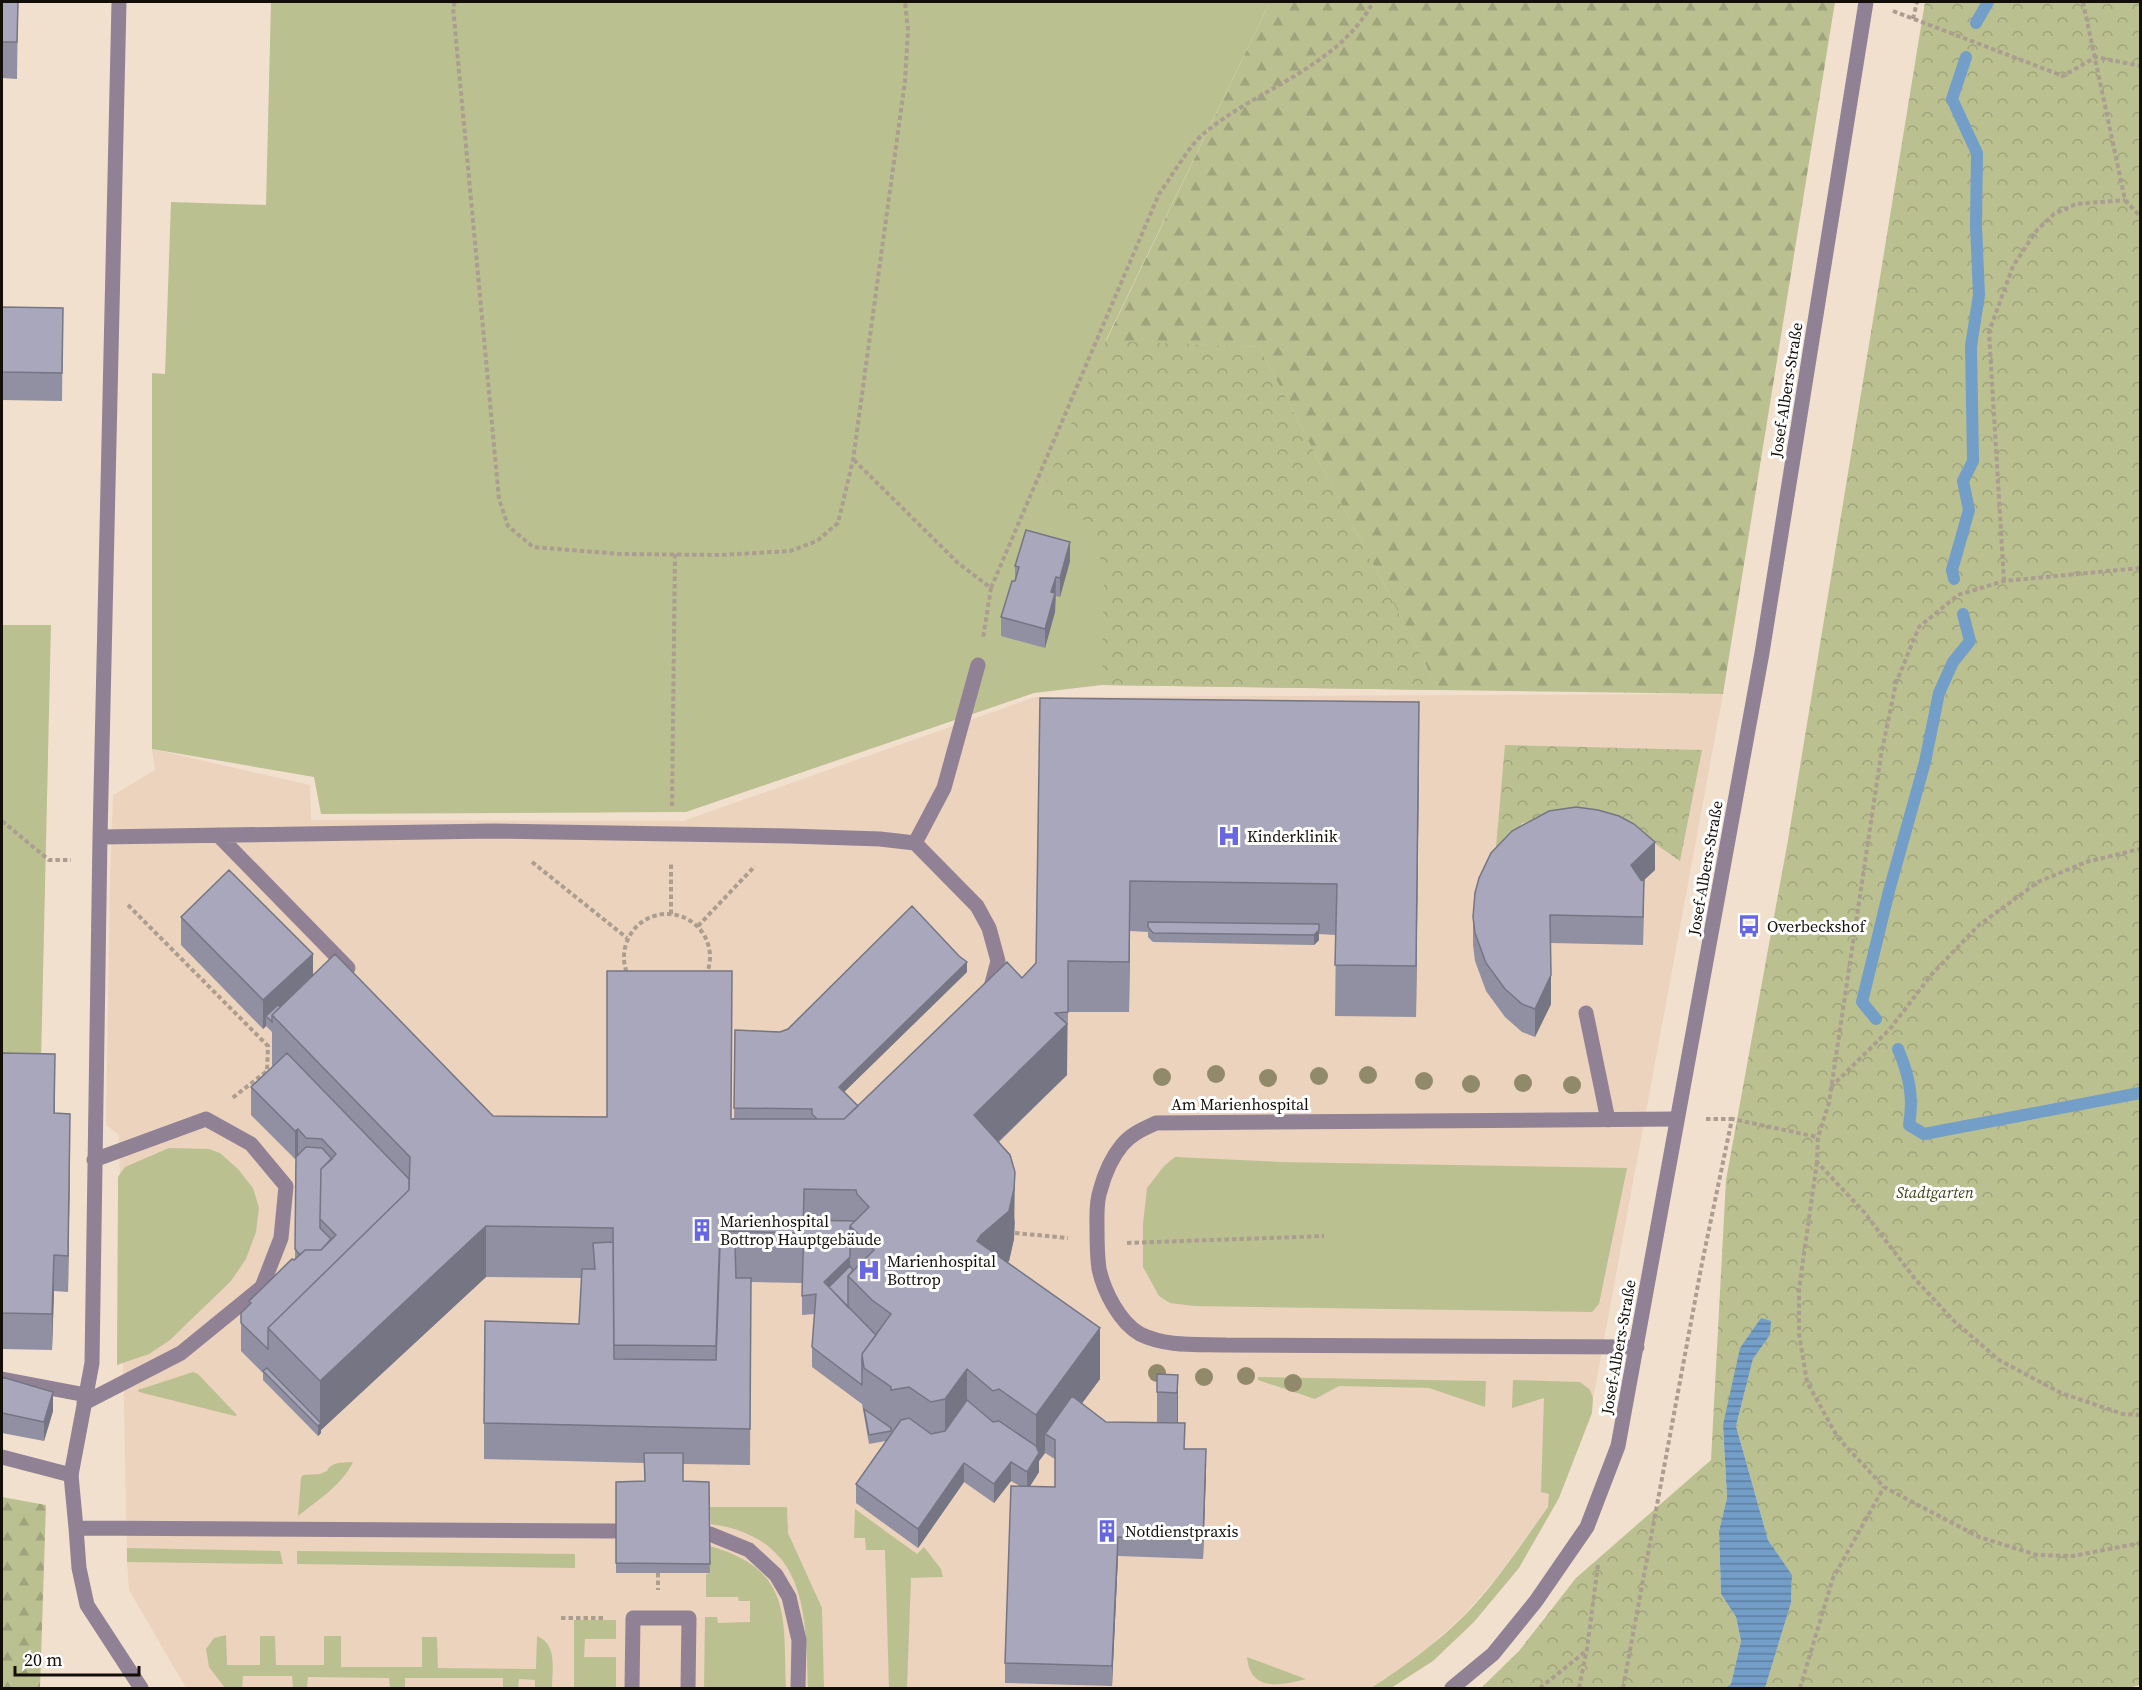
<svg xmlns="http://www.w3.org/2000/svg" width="2142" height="1690" font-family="'Source Serif 4',serif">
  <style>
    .built { fill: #ebd3bd }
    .grass { fill: #bbc091 }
    .forest { fill: url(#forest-firs) }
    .park { fill: url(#park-crowns) }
    .water { fill: url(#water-rules) }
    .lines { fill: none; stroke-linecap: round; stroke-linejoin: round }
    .stream { stroke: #739ec8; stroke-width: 12 }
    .path { stroke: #ab9d90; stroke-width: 4; stroke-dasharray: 4.5 3; stroke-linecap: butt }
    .service { stroke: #918195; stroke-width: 15 }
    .pedestrian { stroke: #918195; stroke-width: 15 }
    .minor { stroke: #918195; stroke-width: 15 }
    .tree { fill: #918a6a }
    .wall { fill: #9090a2; fill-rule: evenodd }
    .shaded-wall { fill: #767584 }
    .building { fill: #a8a7bc; stroke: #767584; stroke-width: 1.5 }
    .labels { text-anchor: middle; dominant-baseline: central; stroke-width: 6; stroke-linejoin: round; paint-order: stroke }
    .street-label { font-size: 16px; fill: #140e08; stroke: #fff }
    .poi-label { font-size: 16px; fill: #140e08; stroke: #fff; text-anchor: start }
    .park-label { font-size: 16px; font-style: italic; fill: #414418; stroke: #fff }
  </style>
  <defs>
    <pattern id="forest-firs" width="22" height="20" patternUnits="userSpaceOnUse" patternTransform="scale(1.5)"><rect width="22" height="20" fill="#bbc091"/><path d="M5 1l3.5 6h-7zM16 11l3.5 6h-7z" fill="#a0a47c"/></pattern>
    <pattern id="park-crowns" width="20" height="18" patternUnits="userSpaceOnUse" patternTransform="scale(1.5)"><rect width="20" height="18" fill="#bbc091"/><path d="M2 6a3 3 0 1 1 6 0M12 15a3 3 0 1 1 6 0" fill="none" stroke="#a0a47c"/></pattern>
    <pattern id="water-rules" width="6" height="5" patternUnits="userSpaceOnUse" patternTransform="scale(1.5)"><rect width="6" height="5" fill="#739ec8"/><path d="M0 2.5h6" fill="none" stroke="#5d7fa0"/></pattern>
  </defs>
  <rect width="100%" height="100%" fill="#f2e0cf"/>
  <path class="built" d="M1723,694L1592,1405L1548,1507L1497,1577L1466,1613L1419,1656L1371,1688H186L129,1590L127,1562L119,1135L106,1125L110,879L113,795L155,770L152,749L310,785L311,820L683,821L1035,697Z"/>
  <path class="grass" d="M271,2H1270L1106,340L1259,347L1439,690L1102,685L1034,693L686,812L321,814L314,777L152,749V373L165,374L171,202L266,205Z
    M2,625H51L41,1063L2,1065Z
    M169,1148L209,1149L220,1153L238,1169L253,1188L259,1208L256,1232L246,1259L231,1281L170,1340L149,1354L117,1365L118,1177L125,1167Z
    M1175,1157L1280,1162L1627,1168L1599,1304L1592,1312L1194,1306L1170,1303L1159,1296L1143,1267V1224L1147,1188L1164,1166Z
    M193,1372L198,1374L237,1415L235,1416L139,1392L138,1390Z
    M1258,1377L1486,1381L1485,1407L1429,1388L1339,1386L1315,1399L1258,1380Z
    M1513,1380L1580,1382L1590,1390L1593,1398L1592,1413L1559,1498L1519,1568L1474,1622L1433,1661L1391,1688H1371C1405,1666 1437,1643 1466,1614C1497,1582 1522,1543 1548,1507L1549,1494L1541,1492L1544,1398L1512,1408Z
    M353,1462C343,1484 317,1501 298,1516L301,1478L303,1475L320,1474L327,1471C332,1461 343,1463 353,1462Z
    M710,1507H787L788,1533L822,1608L824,1688H808C806,1610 806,1538 711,1524Z
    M855,1509L917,1554L924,1547L941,1569L943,1577L911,1578L907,1688H889L885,1550H866L865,1538H854Z
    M710,1546C793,1570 783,1616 786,1688H704L705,1617H717L718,1623L750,1622V1601H739L738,1597H706V1574L710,1573Z
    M127,1548L280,1551L283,1564L127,1562Z
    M297,1551L575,1554V1568L297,1564Z
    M574,1620H616V1639H585L584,1657H616V1688H574Z
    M226,1635L227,1665H260V1636H275L276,1665H324V1636H341V1667H422V1637H437L438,1668L536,1669L537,1636C558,1645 552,1669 552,1688H535V1680L519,1679L518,1688H503V1678H405V1688H390L389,1678L308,1677L307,1688H293L292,1676H243L242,1688H225L209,1667L206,1649L214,1638Z
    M1247,1657L1306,1679C1277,1687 1250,1690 1247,1657Z"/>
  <path class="forest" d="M1270,2H1835L1723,694L1439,690L1259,347L1106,341Z
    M2,1497L46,1505L40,1688H2Z"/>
  <path class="park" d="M1925,2H2140V1685L2128,1688H1765L1791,1603L1792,1576L1768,1540L1736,1426L1753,1359L1770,1335L1761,1318L1723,1425L1727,1498L1719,1531L1721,1594L1736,1617L1741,1641L1731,1684L1725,1688H1481L1519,1651L1576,1578L1711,1460L1726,1180L1788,840Z
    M1106,341L1259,347L1439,690L1102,685L1104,569L1086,521L1040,498Z
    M1505,745L1702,750L1680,861L1641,834L1579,816L1522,823L1517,832L1496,847Z"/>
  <path class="water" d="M1761,1318L1771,1321L1770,1335L1753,1359L1736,1426L1768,1540L1792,1575L1791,1603L1765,1688H1725L1731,1684L1741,1641L1736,1617L1721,1594L1719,1531L1727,1498L1723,1425L1740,1348Z"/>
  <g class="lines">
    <path class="stream" d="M1976,23L1988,2
      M1954,579L1952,570L1969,510L1963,481L1973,461L1971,346L1979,295L1976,226L1977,153L1952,99L1966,57
      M1876,1019L1862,1002L1889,891L1925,762L1939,693L1953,662L1970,641L1963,614
      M1898,1049C1909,1075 1914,1097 1909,1125L1924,1134L2140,1093"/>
    <path class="path" d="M455,2L453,7L499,499L508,526L533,547L621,554L721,555L790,551L817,541L838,523L853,460L905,81L908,30L905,2
      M2083,2L2125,200L2140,216
      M1893,11L2063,76L2096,57L2140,66
      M1913,19L1917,2
      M854,460L958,563L991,588L983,638
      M2140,568L2004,581L1958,595L1919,627L1896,683L1881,755L1829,1103L1818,1137L1817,1162L1864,1212L1915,1279L1955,1322L1999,1360L2061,1393L2123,1414L2140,1415
      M2004,581L1989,332L2013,266L2037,230L2054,214L2076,204L2125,200
      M991,588L1159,194C1170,179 1189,146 1202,135C1257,88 1338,68 1373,2
      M672,806L675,554
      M2,821L49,860H71
      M532,862L627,938
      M128,905L268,1046L267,1071L231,1099
      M624 957a43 43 0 1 1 86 0a43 43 0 1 1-86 0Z
      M671,914V864
      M698,926L755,866
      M1831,1087L1889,1030L1932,974L1979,925L2038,882L2086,862L2140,849
      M1706,1119H1732
      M1817,1162L1799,1289V1334L1807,1382L1838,1438L1884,1487L1979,1537L2037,1555L2073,1556L2140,1543
      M1015,1233L1068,1238
      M1127,1243L1324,1236
      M658,1573V1590
      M561,1618H606
      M1540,1688L1586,1651
      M1579,1688L1587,1649L1598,1565
      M1623,1688L1702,1263L1732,1119L1818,1137
      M1800,1688L1833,1578L1884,1487"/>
    <path class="service" d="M218,835L348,968
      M100,837L494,831L790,836L880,839L915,843L977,906L989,928L998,961L990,991
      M915,843L944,788L978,665
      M1586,1013L1608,1120
      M1637,1347L1226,1345C1198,1344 1166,1347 1140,1334C1119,1322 1104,1291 1099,1269C1097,1255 1097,1241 1097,1227C1097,1215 1096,1203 1100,1191C1104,1176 1112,1157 1122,1145C1131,1134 1143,1129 1156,1123L1676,1119
      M2,1379L86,1395
      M84,1403L181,1353L262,1287L281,1238L286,1186L251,1144L206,1119L94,1160
      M76,1528L71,1475L92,1363L100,837L119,2
      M710,1534L749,1550L776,1575L789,1597L799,1640L798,1688
      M141,1688L87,1605L79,1568L76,1528L614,1531"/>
    <path class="pedestrian" d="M632,1688L633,1618H689L688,1688"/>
    <path class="minor" d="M2,1457L71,1475
      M1452,1688L1493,1654L1536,1601L1587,1527L1618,1446L1762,653L1866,2"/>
  </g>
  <g class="tree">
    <circle cx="1216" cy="1074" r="9"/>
    <circle cx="1368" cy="1075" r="9"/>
    <circle cx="1319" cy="1076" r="9"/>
    <circle cx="1162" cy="1077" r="9"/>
    <circle cx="1268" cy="1078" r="9"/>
    <circle cx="1424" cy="1081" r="9"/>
    <circle cx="1523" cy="1083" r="9"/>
    <circle cx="1471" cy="1084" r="9"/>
    <circle cx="1572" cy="1085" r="9"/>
    <circle cx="1157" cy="1373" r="9"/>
    <circle cx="1246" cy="1376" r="9"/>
    <circle cx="1204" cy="1377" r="9"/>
    <circle cx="1293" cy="1383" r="9"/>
  </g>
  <path class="wall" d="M2,2H18L17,79L2,78Z
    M2,307L63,308L62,401L2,400Z
    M1070,561L1060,597L1056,596L1055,612L1045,648L1001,636V617L1015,581V566Z
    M1040,698L1419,753L1416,1017L1335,1016L1336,935L1319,934V940L1314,945L1153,942L1148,937V932L1130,931L1129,1012H1068L1067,1075L999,1142L1015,1222L1014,1239L1009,1261L1008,1263L1100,1379L1082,1403L1106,1422L1157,1423V1392L1178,1375V1423L1185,1449L1206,1468L1203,1559L1118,1556L1112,1686L1005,1683V1663L1020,1486L1011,1481L994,1503L964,1482L918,1548L856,1503V1484L886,1441L869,1444L862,1404L812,1367V1347L815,1314L802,1315V1283L751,1282L750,1465L683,1464V1481L709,1482L710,1573H616V1482L645,1481L644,1463L484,1459V1423L579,1324L582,1278L486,1277L321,1430V1433L318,1436L263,1380V1373L241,1351V1313L249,1305V1301L295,1259L296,1159H295L251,1115V1087L273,1066L272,1065V1032L266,1026L263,1029L181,945V917L313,975L493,1116L607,1117L732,1022L731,1119L734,1118L735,1030L780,1032L967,972L844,1092L858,1106L1022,978L1036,963ZM1045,1453L1055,1459V1487L1030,1486L1039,1472V1461Z
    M1655,870L1644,880L1643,945L1551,943V1004L1535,1037L1522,1032L1505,1017L1486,991L1475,961L1473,945V917Z
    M2,1053L55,1091V1113L70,1151L68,1292L54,1291L52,1350L2,1349Z
    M2,1377L53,1411L44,1441L2,1433Z"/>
  <path class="shaded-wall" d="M1070,542V561L1060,597V578Z
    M1056,577L1055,612L1045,648V629L1051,592Z
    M1419,702V753L1416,1017V966Z
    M1655,842V870L1644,880L1643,945V917L1631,893V865Z
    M1130,881V931L1129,1012V962Z
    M1319,924V940L1314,945V935Z
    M313,954V982L272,1015L266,1016V1026L263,1029V1000Z
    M967,962V972L839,1097V1087Z
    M1551,975V1004L1535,1037V1009Z
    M1067,1024V1075L974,1165V1115Z
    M55,1054V1091L54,1149V1113Z
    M70,1114V1151L68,1292V1256Z
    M298,1129V1158L295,1159V1131Z
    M1015,1172L1014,1239L1009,1261L981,1285L977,1241Z
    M486,1226V1277L321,1430V1433L318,1436V1426L320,1424V1381Z
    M54,1255V1291L52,1350V1314Z
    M850,1257V1276H848L829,1297L824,1282Z
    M1100,1328V1379L1055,1440L1045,1434V1453L1039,1461V1472L1027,1491V1472L1036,1458V1415Z
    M967,1369V1419L945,1450V1399Z
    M1178,1375V1425L1177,1443V1393Z
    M53,1392V1411L44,1441V1422Z
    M1206,1449V1468L1203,1559V1540Z
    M1011,1462V1481L994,1503V1484Z
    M964,1463V1482L918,1548V1529Z
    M1118,1537V1556L1112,1686V1666Z"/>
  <path class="building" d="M2,2H18L17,42H2Z
    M2,307L63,308L62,373L2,372Z
    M1026,530L1070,542L1060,578L1056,577L1051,592L1055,593L1045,629L1001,617L1012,581H1015L1019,567L1015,566Z
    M1040,698L1419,702L1416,966L1335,965L1337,884L1130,881L1129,962L1068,961V1012L1055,1013L1067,1024L974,1115L1010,1155L1015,1172L1014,1189L1009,1211L981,1235L977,1241L1100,1328L1036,1415L999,1389L993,1391L967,1369L945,1399L931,1402L909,1387L891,1390V1387L864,1368L862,1354L891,1314L872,1300L848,1276L874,1250L850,1226L869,1207L857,1194L856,1190L804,1189L803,1233L720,1231L716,1346L614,1345L613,1228L486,1226L320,1381L268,1328L409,1190L410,1157L272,1015L335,954L493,1116L607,1117V971H732L731,1119H844L1007,962L1022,978L1036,963Z
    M1576,807L1598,810L1619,816L1634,824L1655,842L1631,865L1641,880L1644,879L1643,917L1550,915L1551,975L1535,1009L1522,1004L1505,989L1486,963L1475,933L1473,917L1475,893L1479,878L1491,853L1512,831L1549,811Z
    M229,870L313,954L263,1000L181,917Z
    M912,906L959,956L967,962L839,1087L858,1106L844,1119H817L812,1114V1109L734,1108L735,1030L780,1032L788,1029Z
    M1148,922L1319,924V930L1314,935L1153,933L1148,927Z
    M278,1005L280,1007L272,1015V1022L266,1016Z
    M2,1053L55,1054L54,1113L70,1114L68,1256L54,1255L52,1314L2,1313Z
    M287,1053L409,1179V1190L268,1328V1349L241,1323V1313L251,1303L249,1301L292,1259L294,1260L305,1250H321L336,1235L320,1219L321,1169L336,1154L322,1139L306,1138L298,1129L295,1131L251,1087Z
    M306,1147L322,1148L332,1159L321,1169L320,1219V1228L331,1239L321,1250H305L300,1255L295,1249L296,1157Z
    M804,1220L855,1221L850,1226V1257L824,1282L872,1331L876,1335L862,1354V1385L812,1347L816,1294L802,1296Z
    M613,1242L614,1359L716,1360L720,1245H735L736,1278H751L750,1429L484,1423L485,1321L579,1324L582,1269H595L593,1243Z
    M850,1266L853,1270L848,1276V1307L829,1287Z
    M267,1368L320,1422L321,1423L318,1426L263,1371Z
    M1157,1374L1178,1375L1177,1393L1157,1392Z
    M2,1377L53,1392L44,1422L2,1413Z
    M1072,1396L1106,1422L1185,1423L1184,1449H1206L1203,1540L1118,1537L1112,1666L1005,1663L1011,1486L1055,1487V1440L1045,1434Z
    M967,1400L993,1422L999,1421L1036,1446L1039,1453L1027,1472L1011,1462L994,1484L964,1463L918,1529L856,1484L901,1420L909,1418L931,1434L945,1431Z
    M864,1409L891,1428V1431L869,1435Z
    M644,1453H683V1481L709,1482L710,1564L616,1563V1482L645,1481Z"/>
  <defs>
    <g id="hospital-bare" transform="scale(1.8)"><path d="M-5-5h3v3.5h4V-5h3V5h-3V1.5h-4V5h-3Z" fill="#6768e1" stroke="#fff" stroke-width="2.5" paint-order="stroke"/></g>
    <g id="bus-bare" transform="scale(1.8)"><path d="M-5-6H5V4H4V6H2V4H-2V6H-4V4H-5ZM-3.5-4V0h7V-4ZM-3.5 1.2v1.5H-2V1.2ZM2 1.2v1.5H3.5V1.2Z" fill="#6768e1" stroke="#fff" stroke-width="2.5" paint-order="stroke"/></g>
    <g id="building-bare" transform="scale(1.8)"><path d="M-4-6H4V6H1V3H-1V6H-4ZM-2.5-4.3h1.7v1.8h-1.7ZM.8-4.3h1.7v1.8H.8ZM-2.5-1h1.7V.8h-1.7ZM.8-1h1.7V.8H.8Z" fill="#6768e1" stroke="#fff" stroke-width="2.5" paint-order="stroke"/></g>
  </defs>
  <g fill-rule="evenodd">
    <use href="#hospital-bare" x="1229" y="836"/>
    <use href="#bus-bare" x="1749" y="926"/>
    <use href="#building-bare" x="702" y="1230"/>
    <use href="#hospital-bare" x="869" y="1270"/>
    <use href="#building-bare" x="1107" y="1531"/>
  </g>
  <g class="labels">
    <g class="street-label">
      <text transform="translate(1786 390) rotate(-81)">Josef-Albers-Straße</text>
      <text transform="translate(1705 868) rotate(-80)">Josef-Albers-Straße</text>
      <text x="1240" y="1104">Am Marienhospital</text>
      <text transform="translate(1618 1347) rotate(-80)">Josef-Albers-Straße</text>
    </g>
    <g class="poi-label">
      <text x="1247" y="836">Kinderklinik</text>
      <text x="1767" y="926">Overbeckshof</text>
      <text x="720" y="1221">Marienhospital<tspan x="720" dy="18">Bottrop Hauptgebäude</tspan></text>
      <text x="887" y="1261">Marienhospital<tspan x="887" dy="18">Bottrop</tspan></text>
      <text x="1125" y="1531">Notdienstpraxis</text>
    </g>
    <g class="park-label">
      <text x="1935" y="1192">Stadtgarten</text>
    </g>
  </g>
  <rect width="2142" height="1690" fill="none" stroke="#140e08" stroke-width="6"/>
  <path d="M15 1666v9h124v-9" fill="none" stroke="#140e08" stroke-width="3"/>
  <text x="24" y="1666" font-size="18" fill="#140e08" stroke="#ffffff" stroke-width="4.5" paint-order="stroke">20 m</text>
</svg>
